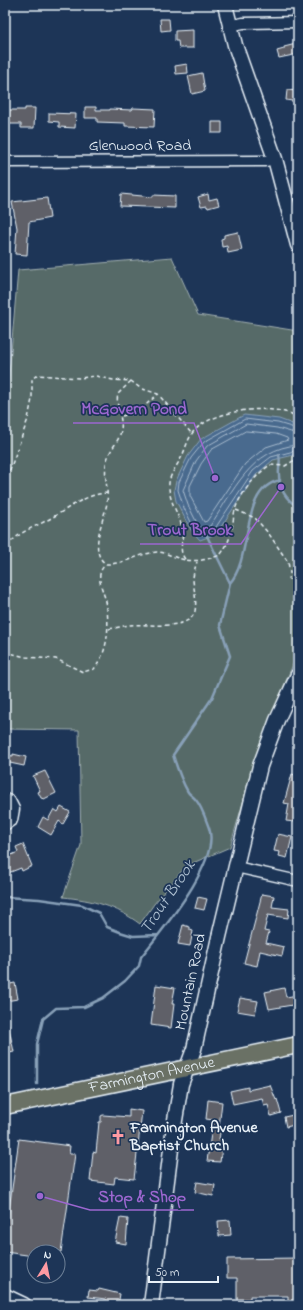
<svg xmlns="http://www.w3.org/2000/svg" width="303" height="1310" font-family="'Indie Flower',sans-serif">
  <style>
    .green { fill: #576b67; stroke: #a0aeb0 }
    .water { fill: #486a8e; stroke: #88a0b8 }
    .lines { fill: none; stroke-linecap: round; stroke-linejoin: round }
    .shore { stroke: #a8bbce; stroke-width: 1 }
    .stream { stroke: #88a0b8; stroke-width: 2.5 }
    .building { fill: #5e6068; stroke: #e8f1f8 }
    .street-casing { stroke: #e8f1f8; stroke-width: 13 }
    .secondary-casing { stroke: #e8f1f8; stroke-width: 17 }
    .primary-casing { stroke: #e8f1f8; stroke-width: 19 }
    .path { stroke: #e8f1f8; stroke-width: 1.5; stroke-dasharray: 4 3; stroke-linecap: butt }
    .street { stroke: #1d3557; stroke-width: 10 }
    .secondary { stroke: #1d3557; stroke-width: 14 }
    .primary { stroke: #6a7165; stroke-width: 16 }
    .labels { text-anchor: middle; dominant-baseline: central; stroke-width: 3.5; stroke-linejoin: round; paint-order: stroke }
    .street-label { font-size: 16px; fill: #e8f1f8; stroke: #1d3557 }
    .poi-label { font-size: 16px; font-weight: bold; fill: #e8f1f8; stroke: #1d3557; text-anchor: start }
    .water-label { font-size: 17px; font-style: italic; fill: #b0c2d3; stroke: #1d3557 }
    .leader { fill: none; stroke: #9c67d0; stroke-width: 1.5 }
    .callout-dot { fill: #9c67d0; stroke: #1d3557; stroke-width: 1.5 }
    .callout-label { font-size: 17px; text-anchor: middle; font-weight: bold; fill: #9c67d0; stroke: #1d3557; stroke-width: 3.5; stroke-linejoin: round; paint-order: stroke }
  </style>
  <rect width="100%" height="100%" fill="#1d3557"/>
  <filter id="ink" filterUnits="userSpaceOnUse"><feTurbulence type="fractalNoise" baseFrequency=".025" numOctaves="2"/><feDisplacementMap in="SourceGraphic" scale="8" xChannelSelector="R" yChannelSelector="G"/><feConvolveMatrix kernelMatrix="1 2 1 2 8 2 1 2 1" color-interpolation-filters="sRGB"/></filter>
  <g filter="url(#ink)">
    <path class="green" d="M172,257L198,315L298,331V652L260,744L230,847L186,866L154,904L140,924C116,906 93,900 63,897L81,845L79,730L5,729V422L18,270Z"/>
    <path class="water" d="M244,415L279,419L298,426V454L273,460L256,475L216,534L200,540L191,530L176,501L174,490L176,481L188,456L201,439Z"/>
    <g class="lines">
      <path class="shore" d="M298,429L278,423L245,419L204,442L191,458L179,482L178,490L184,508L194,528L201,535L214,530L253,471L271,457L298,450
        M246,431L276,434L287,438L288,440L266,447L245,464L207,521L204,522L190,496V486L201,464L211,450Z
        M298,434L277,428L246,424L207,446L196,461L183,490L188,505L198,525L203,529L210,526C233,492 251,448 298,445"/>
      <path class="stream" d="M279,455C281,462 278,468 279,475C279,489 287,500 298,507
        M230,583C254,555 239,489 280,480
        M5,897L39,899L82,905L99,913L107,927L120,932L133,936L158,935
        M37,1084V1044L43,1019L56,1008L84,1007L103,998L125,981L139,966L141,957C161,931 221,862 209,828C206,820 202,807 196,800C194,797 190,795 188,792C181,780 177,768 173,755L212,698L230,656L220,625L230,583L206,534"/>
    </g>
    <path class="building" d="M160,19H169L170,30L161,31Z
      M193,30V48H179L178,41H175V31Z
      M296,44L298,54L279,58L277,51L284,49V47Z
      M187,64L188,73L176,74L175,66Z
      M202,73L205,91L192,94L188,76Z
      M287,90L298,91V102L286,100Z
      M85,107H96V110H110V109L132,110L133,108L155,109L154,127L125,126V123L97,122V118H85Z
      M25,108H35L34,128H21V124H8L9,110H25Z
      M49,113L76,114L75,128L59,127V122L49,121Z
      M212,122H222V133H212Z
      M121,194L153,197V195L175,196V208L120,206Z
      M208,194L209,200L217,198L219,205L208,208L207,206L201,207L198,197Z
      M47,198L50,218L29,222L27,255L15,254L17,228L12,202Z
      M238,232L242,250L228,253L227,246L222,247L221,239L224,238V235Z
      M13,754L26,757L24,766L5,762V755L13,756Z
      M45,771L56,793L44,799L41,798L38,792L40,791L33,776Z
      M292,774L298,776V808L295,822L286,821L289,804L284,803Z
      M61,807L70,812L63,824L59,821L51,835L38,827L43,817L48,820L54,809L58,812Z
      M278,834L292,837L287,858L279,856L280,852L274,851Z
      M23,844L32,866L22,871L21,868L8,873L5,866V858L18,852L16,847Z
      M262,894L274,896L272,907L289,909L288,918L268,915L264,931L269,932L266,943L284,947L282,956L260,951L257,966L244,963Z
      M198,897L207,899L204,910L195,908Z
      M183,925L190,927V930L193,931L190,946L178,944Z
      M15,983L18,999L5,1001V985Z
      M156,985L175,988L172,1004H174L171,1028L151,1025Z
      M284,988L286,997L298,995V1004L269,1009L265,992Z
      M240,998L258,1001L255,1014L237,1011Z
      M5,1024H8L14,1052L5,1054Z
      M270,1085L276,1100L277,1099L281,1113L271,1116L268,1105L264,1106L262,1098L233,1104L230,1091L248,1087V1090Z
      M208,1100L222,1102L219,1127H221L219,1139L223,1140L220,1162L207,1161L213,1120L206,1119Z
      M129,1109L142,1111L134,1179L115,1177L114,1184L90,1181L93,1152L96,1153L99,1122H101V1116L103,1115L129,1117Z
      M298,1114V1124L286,1127L284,1117Z
      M19,1139L70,1146L69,1154H75L61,1252H34V1256L5,1252V1238Z
      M197,1182L215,1185L213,1196L195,1192Z
      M120,1218L128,1219L126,1244L115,1242Z
      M230,1220L231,1235L219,1236L218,1221Z
      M298,1258V1305H288V1296H250V1299H237V1278H227V1259Z
      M99,1289L120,1294L118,1305H105L106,1299L88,1297L89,1290L98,1291Z"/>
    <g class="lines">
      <g class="street-casing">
        <path id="street" d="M229,26L243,23L298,22
          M5,162L265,161L275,159
          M5,799L10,801L14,809L12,820L5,825
          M236,867L298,881"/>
      </g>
      <g class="secondary-casing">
        <path id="secondary" d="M225,5L235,45L275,159L298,245
          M5,1296L24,1305
          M151,1305L174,1126L181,1084L194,1049L219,937L260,766L277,720L298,675"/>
      </g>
      <g class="primary-casing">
        <g id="primary">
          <path id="s1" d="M5,1106L298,1045"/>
        </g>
      </g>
      <path class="path" d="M131,381L118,394C115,406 123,417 121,430C120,440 111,448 108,457C102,472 109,488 107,503C104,520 88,552 106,564C123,565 140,553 157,552C164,552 169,555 175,557C191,563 204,561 220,555C230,543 232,530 234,515C236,498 256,474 270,465L285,466L298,458
        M122,416L138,412L158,394
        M5,484L28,419L32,399V379L37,375L80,378L96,376L113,380L131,381L140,388L158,394L192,434
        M236,510L255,518L269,534L288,562L290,573L289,580
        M5,554C7,550 8,545 11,542C22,530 40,525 53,517C71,507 86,494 107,493
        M185,559C177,549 185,538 182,527C178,512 168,500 169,483C170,474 177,466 181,458C186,449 188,436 196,429C217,409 274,403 298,417
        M109,629C116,628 123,626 130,625C146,623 190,632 195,611C197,600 194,591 193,580C193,574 195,568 197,562
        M5,652L26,657L56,659L83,672L94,669C108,652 109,629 107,609C107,594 92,578 105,565"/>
      <use href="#street" class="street"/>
      <use href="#secondary" class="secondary"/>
      <use href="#primary" class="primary"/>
    </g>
  </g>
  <defs>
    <g id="church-bare" transform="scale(1.2)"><path d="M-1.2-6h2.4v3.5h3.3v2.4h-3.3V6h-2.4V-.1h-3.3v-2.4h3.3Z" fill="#ff9aa2" stroke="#1d3557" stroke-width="2.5" paint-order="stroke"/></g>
  </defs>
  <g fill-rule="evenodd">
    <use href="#church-bare" x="118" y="1137"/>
  </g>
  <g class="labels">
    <g class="street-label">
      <text x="140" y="146">Glenwood Road</text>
      <text transform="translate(191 982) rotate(-78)">Mountain Road</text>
      <text stroke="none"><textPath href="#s1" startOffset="150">Farmington Avenue</textPath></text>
    </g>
    <g class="poi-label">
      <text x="130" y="1128">Farmington Avenue<tspan x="130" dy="18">Baptist Church</tspan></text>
    </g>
    <g class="water-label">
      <text transform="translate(168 897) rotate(-56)">Trout Brook</text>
    </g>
  </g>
  <path class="leader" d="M215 478L194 423H73M281 487L241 544H140M40 1196L90 1210H194"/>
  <g class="callout-dot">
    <circle cx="215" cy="478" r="4"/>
    <circle cx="281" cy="487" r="4"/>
    <circle cx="40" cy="1196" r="4"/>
  </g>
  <g class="callout-label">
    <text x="134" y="414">McGovern Pond</text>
    <text x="190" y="535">Trout Brook</text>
    <text x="142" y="1202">Stop &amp; Shop</text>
  </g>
  <rect width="303" height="1310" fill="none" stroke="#1d3557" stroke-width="20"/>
  <rect x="10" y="10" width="283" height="1290" fill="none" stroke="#e8f1f8" stroke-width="1.5" filter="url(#ink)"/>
  <g transform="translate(46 1264) rotate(10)"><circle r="19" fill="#1d3557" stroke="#6e8097"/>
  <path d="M0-3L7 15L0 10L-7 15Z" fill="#ff9aa2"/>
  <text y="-6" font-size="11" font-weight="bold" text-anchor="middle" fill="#e8f1f8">N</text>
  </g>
  <path d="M149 1276v6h69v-6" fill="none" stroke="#e8f1f8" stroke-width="2"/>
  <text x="155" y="1276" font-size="12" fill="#e8f1f8" stroke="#1d3557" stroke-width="3" paint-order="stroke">50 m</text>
</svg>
